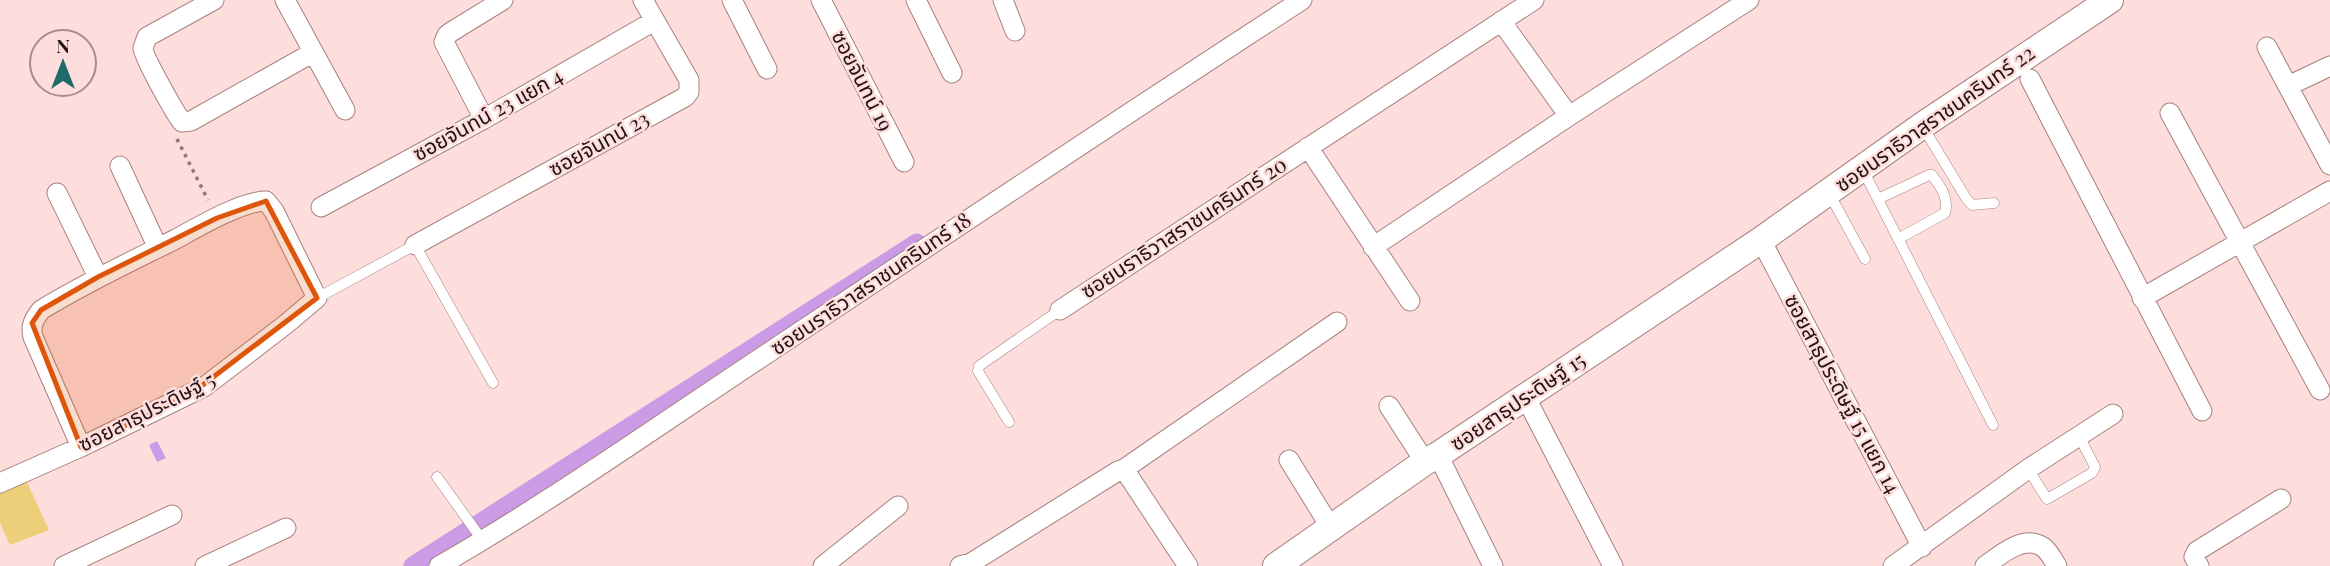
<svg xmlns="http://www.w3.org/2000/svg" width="2330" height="566" viewBox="0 0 2330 566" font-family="'Playfair Display','Noto Sans Thai',serif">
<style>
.green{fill:#eccf78}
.water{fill:#cb9be5}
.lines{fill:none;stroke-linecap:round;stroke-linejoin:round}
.canal{stroke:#cb9be5;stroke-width:19}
.lane-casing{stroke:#a6817f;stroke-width:11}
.street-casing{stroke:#a6817f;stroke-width:21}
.secondary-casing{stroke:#a6817f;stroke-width:28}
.path{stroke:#907978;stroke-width:3.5;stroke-dasharray:3.5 5;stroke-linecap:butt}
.lane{stroke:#fff;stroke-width:10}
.street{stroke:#fff;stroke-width:19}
.secondary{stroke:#fff;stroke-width:26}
.marked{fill:#de560c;fill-opacity:0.2;stroke:#de560c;stroke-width:5;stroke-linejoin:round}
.labels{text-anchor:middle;stroke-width:5;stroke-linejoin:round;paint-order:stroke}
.street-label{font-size:21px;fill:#221414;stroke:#fededc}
</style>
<rect width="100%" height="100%" fill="#fededc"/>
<path class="green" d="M26,480L49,530L10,545L0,523V493Z"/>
<path class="water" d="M157,441L166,458L157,462L149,445Z"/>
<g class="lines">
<path class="canal" d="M413,566L917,243"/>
<g class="lane-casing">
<path id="lane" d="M1923,127L1966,198L1972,205L1994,203
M1863,170L1993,425
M1830,195L1865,259
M1878,199L1929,175H1932C1941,187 1949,198 1945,213L1898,239
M317,298L415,245L493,383
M1009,422L978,371L979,366L1060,310
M2028,469L2047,499L2092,473L2095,467L2079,436
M437,477L483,541"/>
</g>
<g class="street-casing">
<path id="street" d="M214,0L147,37C146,39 144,46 143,48C143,56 175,113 182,122L191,121L312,53
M285,0L345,110
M732,0L767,69
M821,0L904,162
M916,0L952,73
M1003,0L1015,31
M2267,47L2330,165
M2030,79L2202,411
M2288,86L2330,66
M2170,113L2320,390
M1569,116L1749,0
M484,119L444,42L447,35L451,32L503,0
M1308,147L1410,301
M120,166L158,248
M57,193L98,277
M321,207L484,119L654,21
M1761,240L1922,547
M415,245L685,97L689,92V80L643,0
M1373,247L1569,116L1501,21
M2142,298L2330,191
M1060,310L1534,0
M1525,396L1613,566
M1389,406L1425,462
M1438,455L1493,566
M1289,460L1331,528
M1124,469L1188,566
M0,483L81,447L204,387L285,325L317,298L274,211L266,201C242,201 198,227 176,239C130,262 85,283 41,310C34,319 30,326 33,337L81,447
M64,566L172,515
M205,566L286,528
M439,566C552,501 659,425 768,353C945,235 1123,116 1302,0
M823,566L898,506
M960,566L971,563L1118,471L1124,469L1337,322
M1893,566L2028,469L2113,414
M1985,566C2000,555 2024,534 2043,547C2049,551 2053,560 2057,566
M2199,566L2194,557L2197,551L2281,499"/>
</g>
<g class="secondary-casing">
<path id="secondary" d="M1276,566L1425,462L1438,455L1761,240L1923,125L2110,0"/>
</g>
<path class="path" d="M177,139L208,200"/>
<use href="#lane" class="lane"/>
<use href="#street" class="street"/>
<use href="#secondary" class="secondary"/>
</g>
<path class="marked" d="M266,201L317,298L191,394L81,447L32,323L41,310L98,277L217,218Z"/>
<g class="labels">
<g class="street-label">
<text transform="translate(862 81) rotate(63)" y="7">ซอยจันทน์ 19</text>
<text transform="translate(488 115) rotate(-29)" y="7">ซอยจันทน์ 23 แยก 4</text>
<text transform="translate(1935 119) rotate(-35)" y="7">ซอยนราธิวาสราชนครินทร์ 22</text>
<text transform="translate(599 144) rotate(-29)" y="7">ซอยจันทน์ 23</text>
<text transform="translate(1184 228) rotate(-33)" y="7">ซอยนราธิวาสราชนครินทร์ 20</text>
<text transform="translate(871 284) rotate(-34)" y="7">ซอยนราธิวาสราชนครินทร์ 18</text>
<text transform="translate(1842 394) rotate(62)" y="7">ซอยสาธุประดิษฐ์ 15 แยก 14</text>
<text transform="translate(1518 402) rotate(-34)" y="7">ซอยสาธุประดิษฐ์ 15</text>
<text transform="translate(147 412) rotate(-27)" y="7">ซอยสาธุประดิษฐ์ 5</text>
</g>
</g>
<g transform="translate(63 63)"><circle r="33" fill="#fededc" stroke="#a68d8c" stroke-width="2"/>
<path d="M0-5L12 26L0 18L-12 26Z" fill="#1f6b6c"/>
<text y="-10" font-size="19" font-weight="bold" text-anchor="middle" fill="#221414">N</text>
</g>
</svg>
